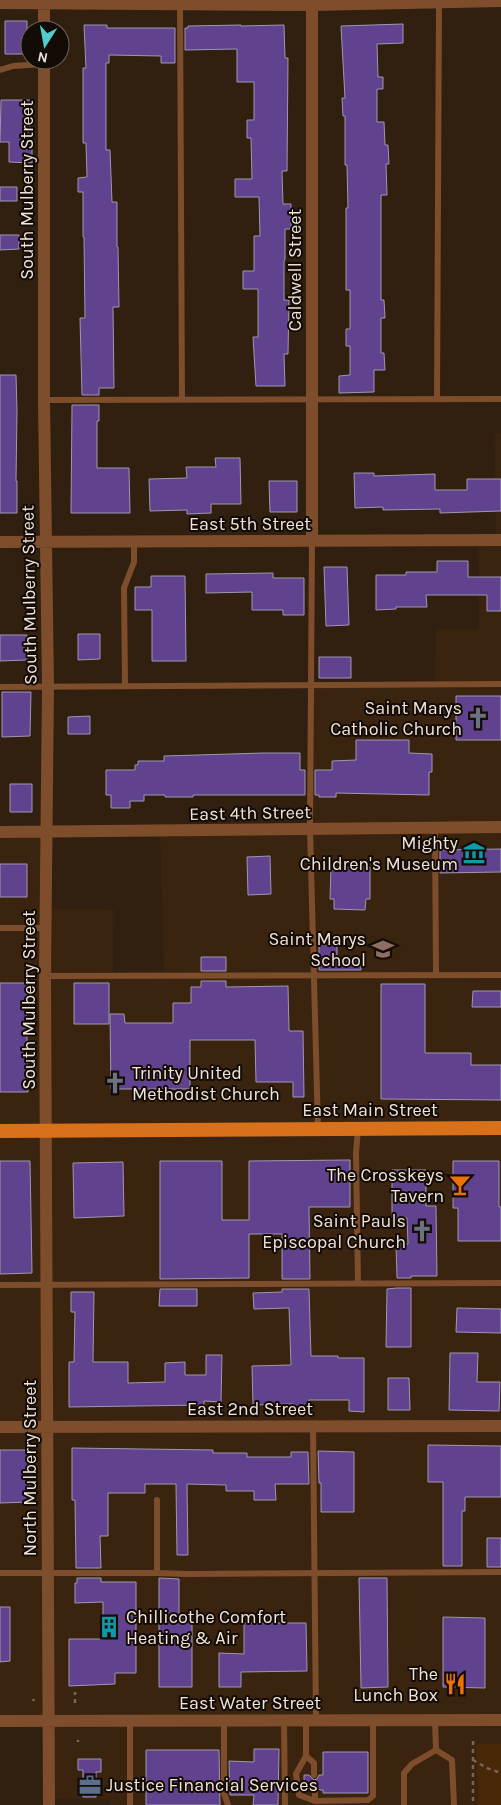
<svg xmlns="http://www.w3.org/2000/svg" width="501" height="1805" viewBox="0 0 501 1805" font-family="Karla,sans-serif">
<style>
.built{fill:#3a240f}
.green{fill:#482806}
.building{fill:#61428f;stroke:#9f97b0}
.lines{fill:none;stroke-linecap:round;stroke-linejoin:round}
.path{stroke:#766759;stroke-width:2.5;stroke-dasharray:4 4;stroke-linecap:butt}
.service{stroke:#7e4d2b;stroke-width:6}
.minor{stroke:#7e4d2b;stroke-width:12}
.primary{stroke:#d87119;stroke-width:14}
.labels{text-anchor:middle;stroke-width:4;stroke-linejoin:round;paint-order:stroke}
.street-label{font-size:18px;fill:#f1e5db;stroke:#130b05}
.poi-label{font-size:18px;fill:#f1e5db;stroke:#130b05;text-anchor:end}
</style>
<rect width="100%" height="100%" fill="#312010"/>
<path class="built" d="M494,433H501V1744H476L478,1805H110V1800L44,1799V1725H0V832L47,831L46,909L114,910L113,972L164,971L160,831L310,829L311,685L435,684L436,629H479L478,540L496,539Z"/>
<path class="green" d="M476,1744H501V1805H478Z"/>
<path class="building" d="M5,21H27V54H5Z
M403,24V43L377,44L378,77H383V89H377V122H384L385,145H388L389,164H386L387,195H381V300H384L385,318H381V353H384L385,370H374V392L339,393V376L350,375V346H346V329H350V290H346V208H348L347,165H345V116H343L342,98H345L341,26Z
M84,25H107V28H175V63H161V56L109,55V63H106V150H110L112,202H117V247H118L119,307H113L114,388H99V395H82L80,318H85L84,237H83V192H78V178L87,177L86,143H83V68H86Z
M241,25V26L284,25L285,58H288L287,171H282L283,204H291V229H285V260L284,261V300H289L288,354H284L285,386H256L253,337H258V289H243V271H254V236H260L259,197H235V179H252L251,138H247V120H254V82H237V49L185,50V28H188V26Z
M1,100H30V147H32V163L9,162V142H0Z
M0,187H17V201H0Z
M0,235H19V249L0,250Z
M0,375H16L17,410L16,481H17V513H0Z
M72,405H99V421H97V468H129L130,513H71Z
M215,458H240L241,504H211V513L187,514V510L150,511L149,479L187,478L186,467H216Z
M354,473H374V476L435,474V490H467V479H501V511L440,513V509L383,510V507L355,508Z
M269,481H297V512H270Z
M437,561H468V577H501V611H487V595H426L427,607H396V609L376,610V575H406V572H437Z
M324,567H347L349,625L326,626Z
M273,573V578H304V615H283V610H252V592L206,593V574Z
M151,576H185L186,661H152V610H135V587H151Z
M78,634H100V659L78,660Z
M0,635H27V660L0,661Z
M319,657H351V678H319Z
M2,692H31L30,736L2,737Z
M456,696H501V740H456Z
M90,716V734H68V717Z
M356,740H409V753L432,754V772H429V795L336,793V797H319V795H315V770H332V761L356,760Z
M263,753H300V770H305V795H193V797H165V795H144V801H130V808H111V795H106V770H135V765H138V761H164V756Z
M10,784H32V812H10Z
M501,849V872L440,873V850Z
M270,856L271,894L248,895L247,857Z
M0,864H27V897H0Z
M331,867H370V899H366L365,910L334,909V899H330Z
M319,945H337V959H361V970H319Z
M201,957H226V971H201Z
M201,981H226V987L288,986L289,1031H303L304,1097H293V1082H256L255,1040H190V1089H111L110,1014H124L125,1023H173V1003H191V987H201Z
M0,983H26L28,1092H0Z
M74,983H109V1024H74Z
M381,984H425V1053H471V1065H501V1100L381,1099Z
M473,991H501V1007H472Z
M350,1160V1207H309L310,1279H282V1234H249V1278L160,1279V1161H222V1220H249V1161Z
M0,1161H30L32,1273L0,1274Z
M453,1161H499V1207H501V1241H458V1208H453Z
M123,1162L124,1216L74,1218L73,1163Z
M392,1170H426V1206H436L437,1276H411V1278H397L396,1244H408L407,1218H392Z
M397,1288H411V1347H386L387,1289Z
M160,1289H197V1306H159Z
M282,1289H309L311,1356H338V1358H364V1412L349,1411V1400H309V1414H293V1404L253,1405L252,1366L291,1365L289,1308L254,1309L253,1293L282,1292Z
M71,1292H94L93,1362H128V1383L165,1382V1363L185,1362V1375H206V1355H222L221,1402L204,1401V1405L69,1407V1362H74L75,1312H71Z
M457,1308L501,1309V1333L456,1332Z
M450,1353H478L477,1382H500L499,1411L449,1410Z
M388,1378H409L410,1410H388Z
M428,1445L501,1446V1497H465V1511H462V1566H443V1482H428Z
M72,1448L213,1450V1453H247V1457H291V1452H308L309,1484H275L276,1500H254V1491H226V1485L187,1484L188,1555H177L176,1484H145V1493H108V1536H100L101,1568H76L75,1500H72Z
M0,1450H29L30,1502L0,1503Z
M318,1451L354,1452V1512H321V1483H319Z
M487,1538H501V1567H487Z
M77,1578H101V1582H136V1673H115V1684L69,1686V1639H103V1602L75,1603V1583H77Z
M159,1578L179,1579V1616H192V1687H159Z
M359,1578H387L388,1687L361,1688Z
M0,1607H10V1661L0,1662Z
M443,1617L485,1618V1688L443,1687Z
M244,1623H306L307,1671L241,1672V1687H219V1653L244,1654Z
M254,1749H279L278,1805H253L254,1795H230L229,1761L254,1762Z
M146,1750H219L220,1805H146Z
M323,1752H368V1793H323V1790H320L315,1786L310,1790H304V1775H309L314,1780L317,1779L319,1775H323Z
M78,1759H101V1772H96V1797H83V1770H78Z"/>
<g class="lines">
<path class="path" d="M33,1699L34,1701
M75,1703V1692
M78,1740V1742
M473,1741V1805
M473,1760L487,1768L501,1773"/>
<path class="service" d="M180,4L182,399
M0,70L13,66L44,64
M437,399L439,2
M44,400L501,399
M312,541L310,829L318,1129
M125,686L124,588L134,562V541
M0,687L501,684
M435,828L436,975
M0,928H46
M45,976L501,975
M358,1283L356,1153L358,1129
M0,1285L501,1283
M313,1426L316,1720
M0,1573H157L186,1574L501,1572
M157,1573V1500
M224,1720V1793L228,1805
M284,1720L285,1805
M306,1720V1756L296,1774L299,1795L315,1801L368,1800L373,1796V1720
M435,1720L436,1750
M436,1750L452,1760L454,1805
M306,1756L314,1763V1775
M315,1791V1801
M130,1805V1721
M404,1805V1773L412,1764L436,1750"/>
<path class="minor" d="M0,3L312,5L501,1
M44,30V0
M44,60V400L48,686L45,976L49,1805
M312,541V0
M0,542L501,540
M0,832L501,827
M0,1427L501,1426
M0,1721L501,1720"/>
<path class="primary" d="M0,1131L501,1128"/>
</g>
<defs>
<g id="church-bare" transform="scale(1.725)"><path d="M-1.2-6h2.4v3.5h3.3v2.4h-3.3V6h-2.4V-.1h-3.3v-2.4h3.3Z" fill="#6b7280" stroke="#130b05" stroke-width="2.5" paint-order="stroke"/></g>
<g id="museum-bare" transform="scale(1.725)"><path d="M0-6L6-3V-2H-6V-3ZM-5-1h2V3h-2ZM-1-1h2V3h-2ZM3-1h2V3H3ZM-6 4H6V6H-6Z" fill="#0f9aa8" stroke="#130b05" stroke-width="2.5" paint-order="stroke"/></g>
<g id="school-bare" transform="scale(1.725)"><path d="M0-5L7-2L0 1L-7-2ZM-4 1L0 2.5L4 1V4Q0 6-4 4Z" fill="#8d6e63" stroke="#130b05" stroke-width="2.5" paint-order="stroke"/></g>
<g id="bar-bare" transform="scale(1.725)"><path d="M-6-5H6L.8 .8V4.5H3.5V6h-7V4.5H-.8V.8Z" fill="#e8710a" stroke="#130b05" stroke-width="2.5" paint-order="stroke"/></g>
<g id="building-bare" transform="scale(1.725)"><path d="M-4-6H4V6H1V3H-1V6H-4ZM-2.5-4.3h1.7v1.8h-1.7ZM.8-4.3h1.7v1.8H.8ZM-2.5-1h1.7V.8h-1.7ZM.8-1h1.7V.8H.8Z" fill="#0f9aa8" stroke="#130b05" stroke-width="2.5" paint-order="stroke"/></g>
<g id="restaurant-bare" transform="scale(1.725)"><path d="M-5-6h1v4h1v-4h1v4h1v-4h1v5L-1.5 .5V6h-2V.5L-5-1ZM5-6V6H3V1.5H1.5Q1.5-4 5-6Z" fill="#e8710a" stroke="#130b05" stroke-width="2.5" paint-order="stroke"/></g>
<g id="office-bare" transform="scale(1.725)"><path d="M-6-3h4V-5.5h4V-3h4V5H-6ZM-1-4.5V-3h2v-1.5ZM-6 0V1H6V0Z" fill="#5c6f8a" stroke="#130b05" stroke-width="2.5" paint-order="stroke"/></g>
</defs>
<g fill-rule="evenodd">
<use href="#church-bare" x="478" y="718"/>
<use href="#museum-bare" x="474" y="853"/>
<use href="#school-bare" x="383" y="949"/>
<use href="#church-bare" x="115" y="1083"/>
<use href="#bar-bare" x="460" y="1185"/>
<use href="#church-bare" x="422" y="1231"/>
<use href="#building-bare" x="109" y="1627"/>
<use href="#restaurant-bare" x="455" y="1684"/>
<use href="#office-bare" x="90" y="1785"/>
</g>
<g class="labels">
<g class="street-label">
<text transform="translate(27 190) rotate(-90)" y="6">South Mulberry Street</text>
<text transform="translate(295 270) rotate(-90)" y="6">Caldwell Street</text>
<text x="250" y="530">East 5th Street</text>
<text transform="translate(29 595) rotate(-91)" y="6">South Mulberry Street</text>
<text transform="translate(250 813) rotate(-1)" y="6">East 4th Street</text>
<text transform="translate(29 1000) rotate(-90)" y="6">South Mulberry Street</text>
<text x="370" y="1116">East Main Street</text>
<text x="250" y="1415">East 2nd Street</text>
<text transform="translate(30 1468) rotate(-90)" y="6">North Mulberry Street</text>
<text x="250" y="1709">East Water Street</text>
</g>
<g class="poi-label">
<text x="462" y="714">Saint Marys<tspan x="462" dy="21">Catholic Church</tspan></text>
<text x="458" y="849">Mighty<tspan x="458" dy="21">Children's Museum</tspan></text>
<text x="366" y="945">Saint Marys<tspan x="366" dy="21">School</tspan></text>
<text x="132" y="1079" text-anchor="start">Trinity United<tspan x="132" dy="21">Methodist Church</tspan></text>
<text x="444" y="1181">The Crosskeys<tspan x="444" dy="21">Tavern</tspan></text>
<text x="406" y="1227">Saint Pauls<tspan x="406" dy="21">Episcopal Church</tspan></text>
<text x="126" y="1623" text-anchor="start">Chillicothe Comfort<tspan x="126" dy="21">Heating &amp; Air</tspan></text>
<text x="438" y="1680">The<tspan x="438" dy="21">Lunch Box</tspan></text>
<text x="106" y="1791" text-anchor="start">Justice Financial Services</text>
</g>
</g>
<g transform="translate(45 45) rotate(191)"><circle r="24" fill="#130b05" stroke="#6c625b"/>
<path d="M0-4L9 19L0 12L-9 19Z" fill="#52cdce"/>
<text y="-8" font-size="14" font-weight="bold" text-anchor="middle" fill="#f1e5db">N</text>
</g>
</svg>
